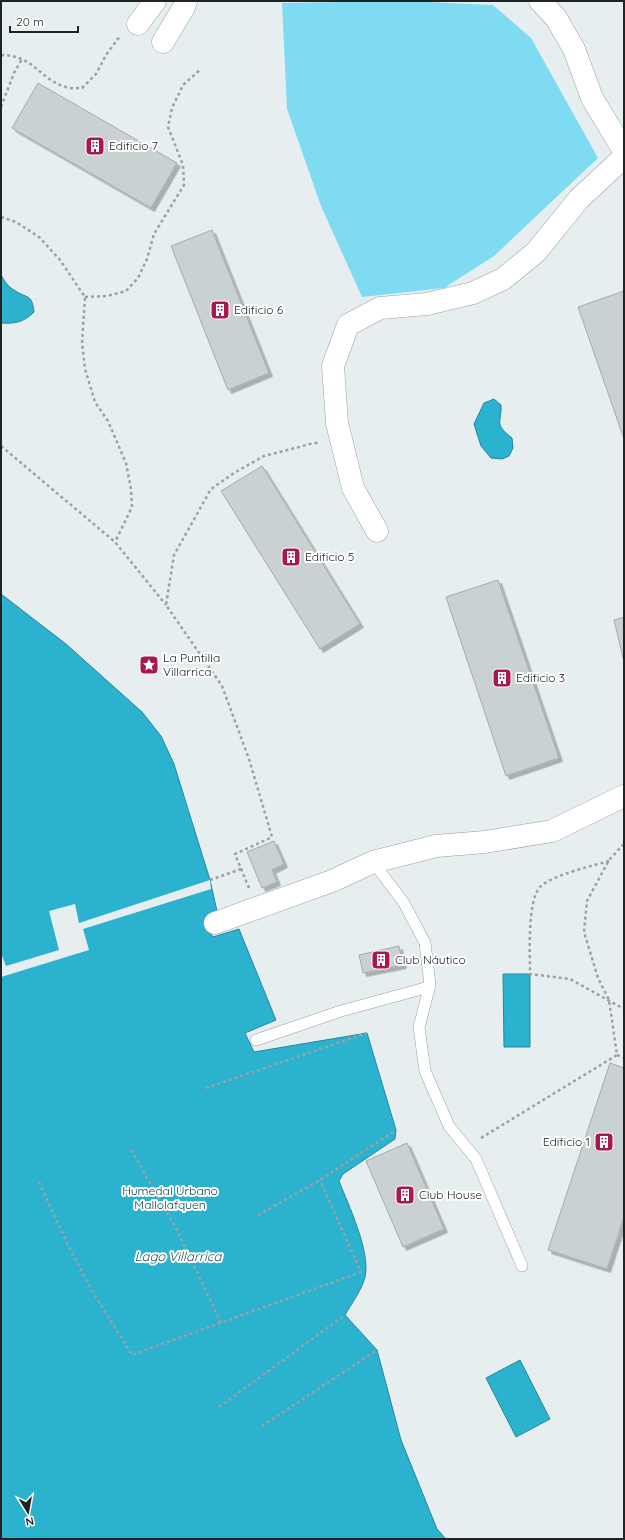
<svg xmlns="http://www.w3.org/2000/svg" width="625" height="1540" viewBox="0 0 625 1540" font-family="Quicksand,sans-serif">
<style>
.green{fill:#7fdbf2}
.water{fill:#2ab2ce;stroke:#27879b}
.pier{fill:#e7eef0}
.building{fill:#c9d1d3;stroke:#a5acae;filter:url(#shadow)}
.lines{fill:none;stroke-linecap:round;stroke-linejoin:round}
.lane-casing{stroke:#99a0a2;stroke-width:12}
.street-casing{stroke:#99a0a2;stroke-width:23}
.path{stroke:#9ca2a4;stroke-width:2.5;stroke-dasharray:3 3;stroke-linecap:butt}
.lane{stroke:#fff;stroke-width:11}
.street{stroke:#fff;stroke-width:22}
.labels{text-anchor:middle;stroke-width:4;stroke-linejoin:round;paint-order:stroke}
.poi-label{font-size:12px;fill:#202324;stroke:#fff;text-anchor:start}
.park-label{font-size:12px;fill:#023e4a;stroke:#fff}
.water-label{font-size:13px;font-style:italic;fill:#1b515d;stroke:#fff}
</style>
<defs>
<filter id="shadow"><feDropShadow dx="3.5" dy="3.5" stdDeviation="0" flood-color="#0004"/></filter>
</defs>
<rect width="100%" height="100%" fill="#e7eef0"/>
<path class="green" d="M406,1L493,5L531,38L598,158L494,256L444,288L362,297L321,206L287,109L282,3Z"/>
<path class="water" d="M1,275C4,280 8,287 14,290C27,299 32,293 34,312C24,322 15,324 1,323Z
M494,399L501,405C502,423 493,423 512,438L513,448L509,456L502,459L491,458L481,446L474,424L484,403Z
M1,594L66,644L142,712L161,736L174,764L210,880L217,911L205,916L206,926L213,937L239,929L276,1020L245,1033L254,1052L367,1033L396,1130L395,1139L343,1174L339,1181C348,1204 371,1252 365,1277C362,1290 351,1304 345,1315L377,1350L401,1440L437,1529L446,1539H1Z
M503,974H530V1047H504Z
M520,1360L550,1419L516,1437L486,1378Z"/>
<path class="pier" d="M210,880L211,889L83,929L89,950L1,977V953L6,966L59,950L49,911L75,904L79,923Z"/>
<path class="building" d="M38,83L177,163L151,208L12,128Z
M212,230L269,373L228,390L171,246Z
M624,291V439L578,307Z
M262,466L360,624L320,649L221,491Z
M498,580L559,758L506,776L446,597Z
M624,617V662L614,620Z
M274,841L284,864L272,870L277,882L262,888L247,852Z
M399,946L403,965L363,973L359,955Z
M610,1063L624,1068V1217L607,1269L548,1250Z
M407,1143L444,1229L403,1247L366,1161Z"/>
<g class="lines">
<g class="lane-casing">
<path id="lane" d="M373,862L404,903L425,943L430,985L419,1027L425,1071L449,1126L476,1159L522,1266
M256,1040L341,1011L429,987"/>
</g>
<g class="street-casing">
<path id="street" d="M540,1L556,18L574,49L592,98L624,151
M138,24L155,1
M163,42L184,7L186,1
M377,531L353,488L337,423L333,366L348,325L380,308L427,304L473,293L503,279L536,252L579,199L624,157
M215,923L332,881L373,862L436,846L485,842L552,831L624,796"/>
</g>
<path class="path" d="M1,55C34,55 40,80 66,87C71,89 77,88 82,88L96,74L106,55L120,36
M1,107L14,73L22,59
M1,217L16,222L39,237L60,260L85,297L82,343L85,369L95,402L108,421L126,463L131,489L132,507L115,542
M85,297L107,296L126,291L138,278L147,259L154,234L184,185L183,165L168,127L172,108L183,85L201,69
M1,446L115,542L166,605
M609,861C592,866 552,875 540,887C527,901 530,955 530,974L570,979L624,1009
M210,880L241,869
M249,888L235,854L272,837L249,759L222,686L166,605L174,555L211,489L234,473L264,456L314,443H320
M617,1055L624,1058
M206,1088L367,1033
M481,1138L617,1055L609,1000L598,978L584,932L587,901L609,860L624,844
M131,1150L176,1228L221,1323
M39,1182L67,1243L91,1289L132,1355L361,1272L320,1180
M258,1215L320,1180L396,1130
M219,1407L345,1315
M262,1426L377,1350"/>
<use href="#lane" class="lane"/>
<use href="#street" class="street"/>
</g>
<defs>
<g id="building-square" transform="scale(1)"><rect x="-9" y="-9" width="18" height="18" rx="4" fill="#a9174f" stroke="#fff"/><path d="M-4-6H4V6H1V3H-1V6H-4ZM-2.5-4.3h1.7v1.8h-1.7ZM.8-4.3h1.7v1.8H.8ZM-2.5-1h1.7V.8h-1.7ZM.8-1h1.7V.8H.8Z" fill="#fff"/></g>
<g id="sight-square" transform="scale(1)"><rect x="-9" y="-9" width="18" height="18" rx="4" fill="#a9174f" stroke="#fff"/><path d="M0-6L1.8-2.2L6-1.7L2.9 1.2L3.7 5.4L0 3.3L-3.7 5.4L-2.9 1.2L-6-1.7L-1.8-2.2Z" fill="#fff"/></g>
</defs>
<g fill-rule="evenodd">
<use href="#building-square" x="95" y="146"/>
<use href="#building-square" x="220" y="310"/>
<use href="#building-square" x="291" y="557"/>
<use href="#sight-square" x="149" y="665"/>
<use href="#building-square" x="502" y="678"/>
<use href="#building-square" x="381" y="960"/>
<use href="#building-square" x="604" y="1142"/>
<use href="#building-square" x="405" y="1195"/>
</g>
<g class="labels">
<g class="poi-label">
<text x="109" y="150">Edificio 7</text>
<text x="234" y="314">Edificio 6</text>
<text x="305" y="561">Edificio 5</text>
<text x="163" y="662">La Puntilla<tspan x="163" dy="14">Villarrica</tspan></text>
<text x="516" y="682">Edificio 3</text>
<text x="395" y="964">Club Náutico</text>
<text x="590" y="1146" text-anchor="end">Edificio 1</text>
<text x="419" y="1199">Club House</text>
</g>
<g class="park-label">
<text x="170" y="1195">Humedal Urbano<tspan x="170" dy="14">Mallolafquen</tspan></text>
</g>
<g class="water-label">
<text x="178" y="1261">Lago Villarrica</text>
</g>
</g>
<rect width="625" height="1540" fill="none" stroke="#202324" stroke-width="4"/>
<g transform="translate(28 1512) rotate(169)" stroke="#ffffff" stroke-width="3" paint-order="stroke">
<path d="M0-3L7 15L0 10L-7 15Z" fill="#202324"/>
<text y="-6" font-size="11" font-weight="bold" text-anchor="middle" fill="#202324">N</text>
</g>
<path d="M10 26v6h68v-6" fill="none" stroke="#202324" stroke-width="2"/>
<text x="16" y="26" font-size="12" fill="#202324" stroke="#ffffff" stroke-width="3" paint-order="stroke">20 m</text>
</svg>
